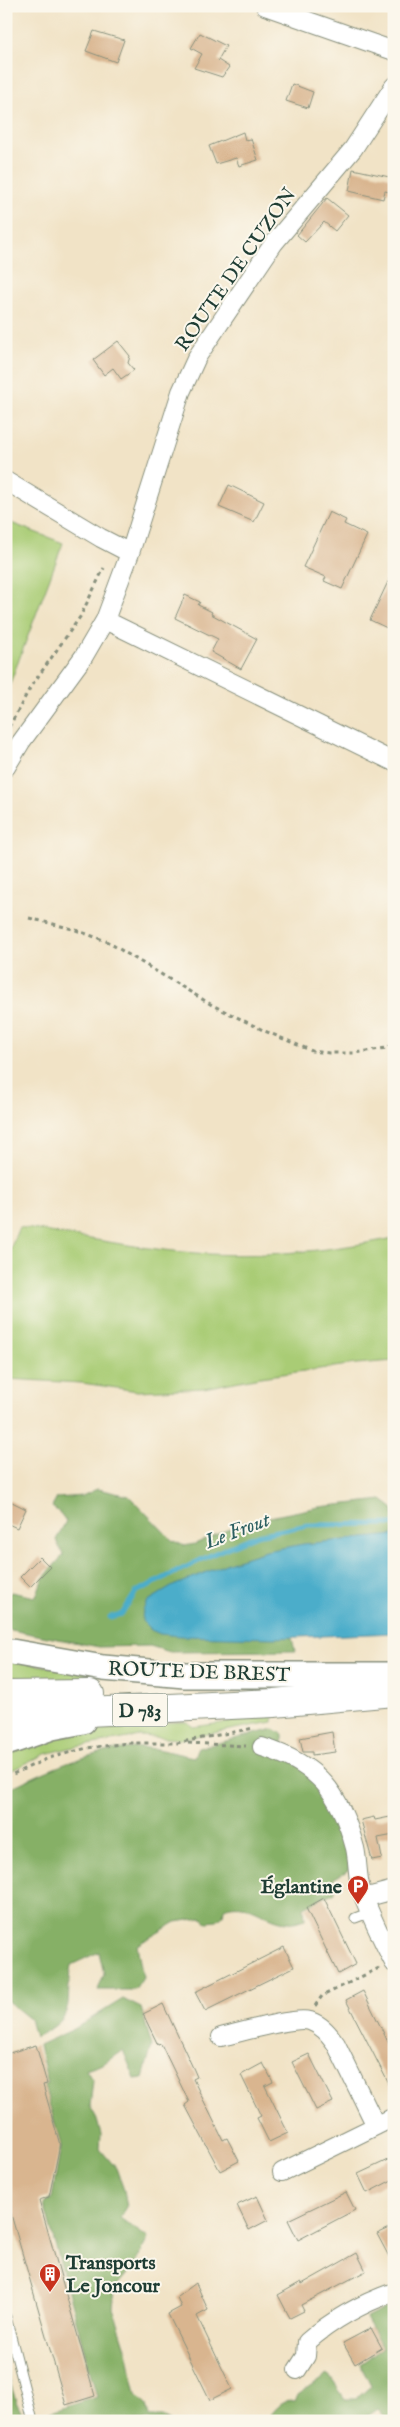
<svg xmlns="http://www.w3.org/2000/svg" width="400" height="2427" viewBox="0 0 400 2427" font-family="'IM FELL English',serif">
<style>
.green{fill:#a9cc75;stroke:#648454}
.forest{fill:#86b066;stroke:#52764d}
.water{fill:#4badca;stroke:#35757f}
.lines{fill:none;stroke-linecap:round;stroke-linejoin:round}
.stream{stroke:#4badca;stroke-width:5}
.building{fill:#d9b58f}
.service-casing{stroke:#88907d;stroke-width:11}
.minor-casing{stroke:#88907d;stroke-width:20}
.secondary-casing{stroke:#88907d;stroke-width:28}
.primary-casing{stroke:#88907d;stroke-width:30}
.path{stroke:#88907d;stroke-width:3;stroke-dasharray:4 4;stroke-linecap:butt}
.service{stroke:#fff;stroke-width:9}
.minor{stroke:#fff;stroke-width:18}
.secondary{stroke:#fff;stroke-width:25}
.primary{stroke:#fff;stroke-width:28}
.labels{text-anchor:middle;stroke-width:4;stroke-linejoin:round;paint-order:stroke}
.shield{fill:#fbf7ec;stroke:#61756b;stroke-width:1}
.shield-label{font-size:19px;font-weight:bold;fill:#1f3d34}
.street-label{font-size:20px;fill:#1f3d34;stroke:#fbf7ec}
.poi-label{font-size:20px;font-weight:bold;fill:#1f3d34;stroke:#fbf7ec;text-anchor:end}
.water-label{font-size:21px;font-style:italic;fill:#2c5f61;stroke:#fbf7ec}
</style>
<rect width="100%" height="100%" fill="#fbf7ec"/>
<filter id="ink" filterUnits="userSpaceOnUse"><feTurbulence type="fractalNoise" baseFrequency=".02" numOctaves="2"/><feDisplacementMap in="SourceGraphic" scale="10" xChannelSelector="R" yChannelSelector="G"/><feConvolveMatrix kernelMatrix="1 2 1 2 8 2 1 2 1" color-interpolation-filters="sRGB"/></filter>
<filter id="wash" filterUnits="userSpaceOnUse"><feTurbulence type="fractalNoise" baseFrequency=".0096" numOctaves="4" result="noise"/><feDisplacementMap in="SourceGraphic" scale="20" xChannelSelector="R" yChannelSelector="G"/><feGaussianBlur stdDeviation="1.12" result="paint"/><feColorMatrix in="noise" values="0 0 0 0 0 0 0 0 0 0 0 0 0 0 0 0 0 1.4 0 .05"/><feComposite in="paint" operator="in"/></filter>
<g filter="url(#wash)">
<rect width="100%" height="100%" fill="#f1e3c6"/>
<path class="green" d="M6,521L63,543L6,694Z
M19,1227C82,1237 144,1250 208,1254C269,1257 334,1250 394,1238V1361L356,1364L260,1377L204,1388L138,1391L82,1383L6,1379V1260Z
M6,1660L95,1674V1688L6,1684Z
M273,1716V1722L180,1739L140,1736L70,1748L45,1754L6,1773V1749L72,1731L177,1722H187L193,1727Z"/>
<path class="forest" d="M97,1489L129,1496L172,1540L184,1546L195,1544L245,1522L319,1507L382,1500L394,1509V1535L291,1634L295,1651L170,1652L150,1646L99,1647L6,1629V1596L11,1592L36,1597L42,1580L63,1555L56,1540L66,1521L60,1513L52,1507L57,1498L82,1496Z
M274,1729L283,1734V1747L328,1791L353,1862L347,1871L333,1879L335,1892L304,1907L305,1919C300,1920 294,1923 289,1922C266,1922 248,1898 224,1908L223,1916L217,1921L207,1922L202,1918L176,1922L137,1945L143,1978L135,1990H98L104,1974L99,1952L71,1965C64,2003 80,2017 35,2037L30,2019L6,2000V1790C49,1769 108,1742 157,1749C169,1751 181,1755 194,1757L198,1748Z
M123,1999L141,2008L152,2046L143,2078L135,2079L123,2050L103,2064L86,2070L93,2081L90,2106L96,2117L101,2134L100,2149L116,2168L124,2190L127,2207L120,2218L148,2238L136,2263L115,2288L113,2308L127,2351L136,2395L146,2405L149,2417H162L170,2421H42L50,2412L97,2397L44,2204L52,2198L61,2145L44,2085L48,2084L39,2045L74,2029Z
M394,2304V2421H389L378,2409L360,2421H271L270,2416C276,2408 284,2399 295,2401L298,2395L328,2374L345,2399H356L371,2386L360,2364L383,2348L366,2318Z
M6,2370L17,2404L26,2421H6Z"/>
<path class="water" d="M394,1535V1633L274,1638L180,1636L160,1634L151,1630L142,1621L143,1610L148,1601L173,1586L228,1563L266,1551L303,1544Z"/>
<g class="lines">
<path class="stream" d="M110,1617L122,1614L136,1592L215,1553L257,1535L308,1525L394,1524"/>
</g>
<g id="blocks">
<path class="building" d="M94,31L124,40L116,62L86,51Z
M200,33L226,46L218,60L229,67L222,77L194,68L202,54L191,48Z
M292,84L313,92L308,108L286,101Z
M243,132L245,140L251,139L258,160L239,166L236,158L216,164L209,146Z
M353,169L394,178V193L385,191L383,199L349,191Z
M327,198L348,215L335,231L324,222L305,242L297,235Z
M118,341L130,356L128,363L134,370L121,379L113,368L104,375L93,360Z
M229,485L264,502L254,522L219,507Z
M329,512L346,520L344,524L367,535L342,589L324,581L326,577L303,567Z
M394,569V614L387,628L370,620Z
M185,595L200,602L198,605L212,612L211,614L257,639L241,669L211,652L218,639L175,618Z
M6,1499L26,1509L17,1528L6,1523Z
M40,1557L50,1567L30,1587L20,1577Z
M332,1732L335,1752L312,1755V1752H303L300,1738Z
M374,1817L375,1820L390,1817L394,1835L378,1838L382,1858L372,1860L361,1820Z
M324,1898L356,1964L338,1974L306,1908Z
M284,1947L294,1967L205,2011L195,1992Z
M363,1991L394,2054V2094L346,2000Z
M163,2004L194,2070L197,2077L193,2079L223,2140L227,2138L239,2161L220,2171L185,2105L189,2102L161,2044L158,2045L143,2014Z
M36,2045L47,2084L43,2085L60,2145L49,2197L39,2200L95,2396L66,2405L6,2197V2054Z
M309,2054L333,2102L316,2110L292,2062Z
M263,2063L273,2082L265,2086L288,2133L269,2142L257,2118L261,2116L241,2075Z
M394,2157V2179L367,2193L358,2174Z
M346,2192L355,2210L298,2240L288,2220Z
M257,2196L268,2220L249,2230L237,2205Z
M394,2226V2266L377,2234Z
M357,2253L366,2271L301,2305L304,2311L290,2318L278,2295L301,2282L302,2284Z
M196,2283L208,2310L197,2316L232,2389L210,2400L168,2314L181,2307L177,2297Z
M371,2328L382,2348L355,2364L343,2343Z"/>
</g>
</g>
<g filter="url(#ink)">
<use href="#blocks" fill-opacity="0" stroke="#88907d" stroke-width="1"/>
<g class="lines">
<g class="service-casing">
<path id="service" d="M355,1918L371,1912
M6,2317L33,2421"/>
</g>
<g class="minor-casing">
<path id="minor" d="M265,6L394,51
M6,481L101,538L130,553
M105,620L394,762
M6,767L21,742L84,656L105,620L130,553L181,392L197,357L274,243L353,149L394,86
M262,1747C318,1764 340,1792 355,1848C358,1861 357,1876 361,1889C369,1914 382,1939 394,1963
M364,1898L394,1890
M221,2037C238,2033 296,2016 310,2021C322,2025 329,2034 336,2044L376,2126
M282,2172L394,2117
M297,2370L306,2356L307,2342C332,2320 363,2303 394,2292"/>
</g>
<g class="secondary-casing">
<path id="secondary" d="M6,1651L103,1668L185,1675H394
M6,1743L52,1727L83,1721"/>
</g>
<g class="primary-casing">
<path id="primary" d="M6,1695L90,1694
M6,1716L274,1703L394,1692"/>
</g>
<path class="path" d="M9,727L30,688L80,617L104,568
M29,918L73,929L106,941L212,1005L265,1031L312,1051L329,1053H355L386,1048L394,1044
M188,1743L246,1746
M6,1777L49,1758L87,1748L129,1743H177L254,1728
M315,2006L322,1996L379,1968"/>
<use href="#service" class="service"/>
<use href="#minor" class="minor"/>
<use href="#secondary" class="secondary"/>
<use href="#primary" class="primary"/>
</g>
</g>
<defs>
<g id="parking-pin" transform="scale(1.125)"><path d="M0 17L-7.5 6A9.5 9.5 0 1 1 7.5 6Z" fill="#c8321e" stroke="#fbf7ec"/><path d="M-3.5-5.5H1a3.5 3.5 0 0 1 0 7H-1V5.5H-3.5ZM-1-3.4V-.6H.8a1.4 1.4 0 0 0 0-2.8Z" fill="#fff"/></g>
<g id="building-pin" transform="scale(1.125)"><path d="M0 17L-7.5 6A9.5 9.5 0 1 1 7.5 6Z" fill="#c8321e" stroke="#fbf7ec"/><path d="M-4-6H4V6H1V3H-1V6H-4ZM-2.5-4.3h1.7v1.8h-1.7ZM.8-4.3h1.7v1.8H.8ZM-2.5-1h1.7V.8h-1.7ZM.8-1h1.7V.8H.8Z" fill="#fff"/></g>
</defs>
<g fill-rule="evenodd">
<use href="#parking-pin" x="358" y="1886"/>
<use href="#building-pin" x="50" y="2274"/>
</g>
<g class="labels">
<rect class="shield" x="112.5" y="1693.5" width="55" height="33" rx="4"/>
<g class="shield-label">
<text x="140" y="1717">D 783</text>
</g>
<g class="street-label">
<text transform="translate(235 269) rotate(-55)" y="7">ROUTE DE CUZON</text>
<text transform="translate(199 1671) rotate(2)" y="7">ROUTE DE BREST</text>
</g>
<g class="poi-label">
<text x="342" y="1893">Églantine</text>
<text x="66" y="2269" text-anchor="start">Transports<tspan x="66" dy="23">Le Joncour</tspan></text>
</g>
<g class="water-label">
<text transform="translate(237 1530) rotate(-21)" y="7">Le Frout</text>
</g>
</g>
<rect width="400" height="2427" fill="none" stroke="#fbf7ec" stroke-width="25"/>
</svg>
